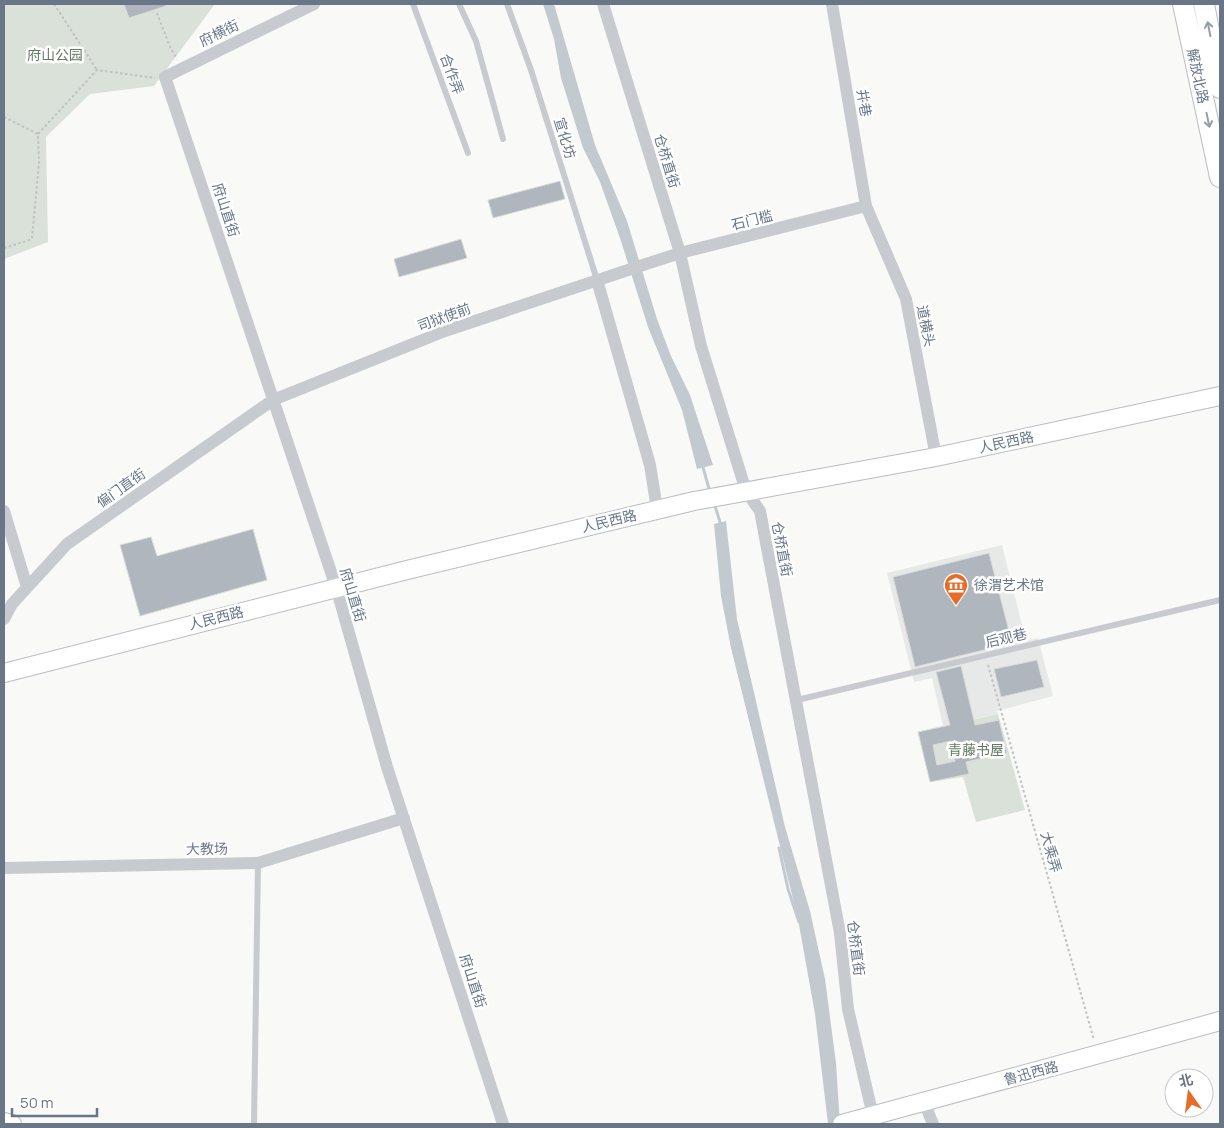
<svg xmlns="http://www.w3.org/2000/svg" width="1224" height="1128" viewBox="0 0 1224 1128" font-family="Manrope,'Noto Sans SC',sans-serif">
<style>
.built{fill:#e7e8e8}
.green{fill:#dae1d8}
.water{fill:#c2cad0}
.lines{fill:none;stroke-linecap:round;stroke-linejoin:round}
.stream{stroke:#c2cad0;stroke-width:3}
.building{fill:#b0b6bd;stroke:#dbdbd9;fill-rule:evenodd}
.secondary-casing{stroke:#b9bdc3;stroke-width:20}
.primary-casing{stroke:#babdc2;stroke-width:22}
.path{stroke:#bfc1c4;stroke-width:2;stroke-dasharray:2.5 2.5;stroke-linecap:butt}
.lane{stroke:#c7cace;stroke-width:6}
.street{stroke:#c7cace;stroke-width:12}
.secondary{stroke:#fff;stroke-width:18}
.primary{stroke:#fff;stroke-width:20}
.oneway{stroke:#959fac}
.labels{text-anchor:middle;stroke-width:5;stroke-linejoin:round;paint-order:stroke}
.street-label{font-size:14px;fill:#687688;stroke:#fff}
.park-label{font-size:14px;fill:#657a63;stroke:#fff}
.poi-label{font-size:14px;fill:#687688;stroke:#fff;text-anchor:start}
</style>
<rect width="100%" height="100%" fill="#f9f9f7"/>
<path class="built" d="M1002,545L1026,641L1038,638L1053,696L997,711L998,714L943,726L932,678L914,682L887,573Z"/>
<path class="green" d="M4,4H215L154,86L90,94L46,137L48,242L4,259Z
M998,714L1025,810L976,822L963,777L930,782L918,732Z"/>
<path class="water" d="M543,4H554L595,145L627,221L657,319L671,356L690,395L713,465L697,469L682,410L648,327L620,238L600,182L583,148L561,78L554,39Z
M726,521L737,619L785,827L810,911L825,979L836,1063L840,1124H828L815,1014L798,919L731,648L721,596L714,524Z"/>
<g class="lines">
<path class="stream" d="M702,464L710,492
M714,503L721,525
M779,848L788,889L799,922"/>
</g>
<path class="building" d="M124,4H165L166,6L129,18Z
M560,181L565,199L493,218L488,200Z
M461,239L467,258L399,277L394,259Z
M253,529L267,580L140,616L120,545L151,537L157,556Z
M989,553L1012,643L915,667L893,577Z
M1037,660L1044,687L1001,697L994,669Z
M961,666L975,725L999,720L1007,753L966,762L969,774L930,782L918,732L950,725L936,672ZM951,741L955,761L937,765L933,745Z"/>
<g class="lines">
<g class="secondary-casing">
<path id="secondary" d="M4,673L407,570L694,501L936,457L1220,396
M4,1122L12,1124
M842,1124L1220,1021"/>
</g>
<g class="primary-casing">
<path id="primary" d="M1183,4L1220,177
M1204,4L1220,88"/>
</g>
<path class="path" d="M54,4L97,70
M157,13L170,47L177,59
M4,117L38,134
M4,248L32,239L39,162L38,134L97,70L155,78
M988,665L1094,1040"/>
<path class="lane" d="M413,4L468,153
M459,4L476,41L503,139
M507,4L531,70L597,280
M797,700L1220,600
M254,1124L258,863"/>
<path class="street" d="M314,4L165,77L336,587L387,767L503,1124
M603,4L680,253L701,346L746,491L760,511L840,933L848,1009L873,1116
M832,4L866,206L906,299L936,457
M597,280L650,465L657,509
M4,511L27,587
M4,619L12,604L67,544L273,400L445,331L646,264L680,253L866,206
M4,868L258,863L404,818
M924,1102L933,1124"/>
<use href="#secondary" class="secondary"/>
<use href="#primary" class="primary"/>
</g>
<defs><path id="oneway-shaft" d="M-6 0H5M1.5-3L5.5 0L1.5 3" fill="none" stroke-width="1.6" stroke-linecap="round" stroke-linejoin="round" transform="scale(1.25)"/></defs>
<g class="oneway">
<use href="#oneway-shaft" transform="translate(1209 29) rotate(-101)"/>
<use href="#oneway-shaft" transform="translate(1208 120) rotate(78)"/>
</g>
<defs>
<g id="museum-pin" transform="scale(1.25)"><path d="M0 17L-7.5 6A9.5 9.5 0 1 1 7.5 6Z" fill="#e76c29" stroke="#fff"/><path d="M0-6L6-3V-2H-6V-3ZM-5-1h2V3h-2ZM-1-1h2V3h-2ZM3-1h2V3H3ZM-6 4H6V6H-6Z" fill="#fff"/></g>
</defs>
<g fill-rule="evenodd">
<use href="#museum-pin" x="956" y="585"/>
</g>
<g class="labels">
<g class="street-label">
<text transform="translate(219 33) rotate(-26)" y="5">府横街</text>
<text transform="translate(452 74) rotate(70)" y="5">合作弄</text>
<text transform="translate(1198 76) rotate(78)" y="5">解放北路</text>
<text transform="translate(864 103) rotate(80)" y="5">井巷</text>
<text transform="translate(565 138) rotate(73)" y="5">宣化坊</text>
<text transform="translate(667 161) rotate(73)" y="5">仓桥直街</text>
<text transform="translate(226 210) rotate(72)" y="5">府山直街</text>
<text transform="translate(752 220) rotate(-14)" y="5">石门槛</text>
<text transform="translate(444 317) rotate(-20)" y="5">司狱使前</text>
<text transform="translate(926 326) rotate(79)" y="5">道横头</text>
<text transform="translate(1006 442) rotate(-12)" y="5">人民西路</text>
<text transform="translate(121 488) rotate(-35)" y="5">偏门直街</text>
<text transform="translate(609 521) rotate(-13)" y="5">人民西路</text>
<text transform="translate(782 549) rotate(79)" y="5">仓桥直街</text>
<text transform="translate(353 595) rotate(73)" y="5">府山直街</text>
<text transform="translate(216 618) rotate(-14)" y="5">人民西路</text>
<text transform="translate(1006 638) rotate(-13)" y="5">后观巷</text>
<text transform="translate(207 849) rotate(-1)" y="5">大教场</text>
<text transform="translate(1051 852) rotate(74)" y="5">大乘弄</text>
<text transform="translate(856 948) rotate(83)" y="5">仓桥直街</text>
<text transform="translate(473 981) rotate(72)" y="5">府山直街</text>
<text transform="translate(1031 1073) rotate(-15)" y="5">鲁迅西路</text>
</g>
<g class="park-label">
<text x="55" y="60">府山公园</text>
<text x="976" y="755">青藤书屋</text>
</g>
<g class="poi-label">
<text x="974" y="590">徐渭艺术馆</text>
</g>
</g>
<rect width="1224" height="1128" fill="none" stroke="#687688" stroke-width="10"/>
<g transform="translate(1189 1093) rotate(346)"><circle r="24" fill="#ffffff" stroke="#c3c8cf"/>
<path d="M0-4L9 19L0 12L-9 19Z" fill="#e76c29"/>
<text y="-8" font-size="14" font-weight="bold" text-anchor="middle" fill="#687688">北</text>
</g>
<path d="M12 1108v8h85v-8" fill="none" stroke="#687688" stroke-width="2.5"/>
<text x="20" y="1108" font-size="15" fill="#687688" stroke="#ffffff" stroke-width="4" paint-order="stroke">50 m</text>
</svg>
